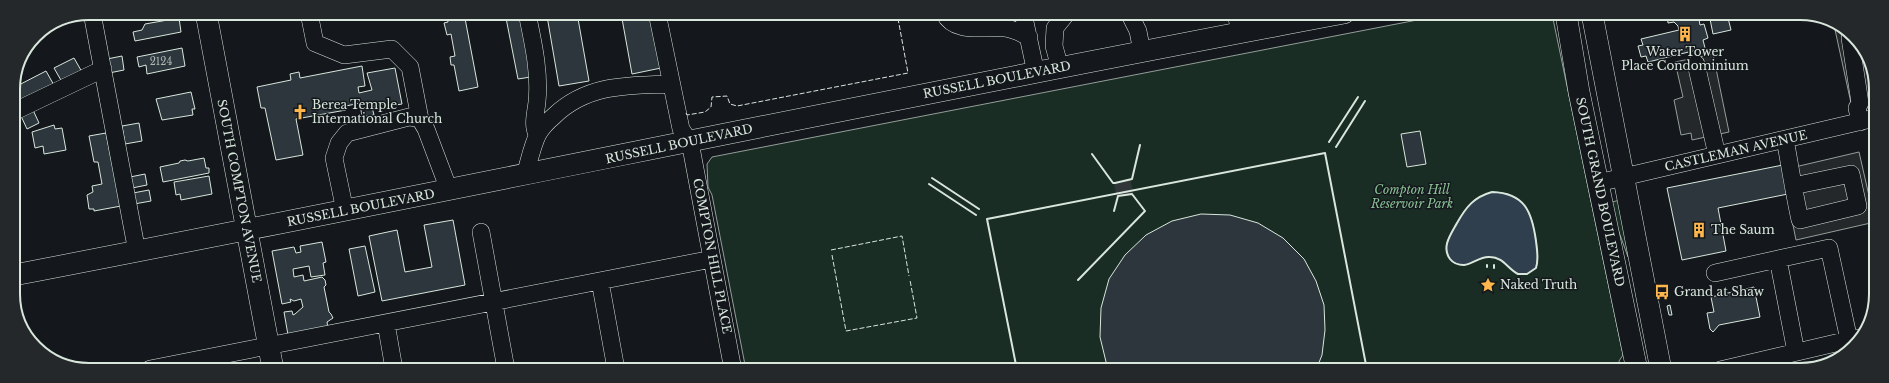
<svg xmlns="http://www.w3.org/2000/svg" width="1889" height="383" viewBox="0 0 1889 383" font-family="'Libre Baskerville',serif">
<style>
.green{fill:#1a2d24;stroke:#939e99}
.parking{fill:#24282b;stroke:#939e99}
.water{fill:#2f3f4d;stroke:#939e99}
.building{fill:#2c363c;stroke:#d8e6dc}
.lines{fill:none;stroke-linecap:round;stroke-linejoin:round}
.minor-tunnel{stroke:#313739;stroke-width:17;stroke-dasharray:17 8;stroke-linecap:butt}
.minor-casing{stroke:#d8e6dc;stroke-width:18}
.major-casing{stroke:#d8e6dc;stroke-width:22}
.minor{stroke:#14181c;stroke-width:17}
.major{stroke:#14181c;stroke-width:21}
.fence{stroke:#d8e6dc;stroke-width:1;stroke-dasharray:5 2;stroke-linecap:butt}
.wall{stroke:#d8e6dc;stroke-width:2}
.labels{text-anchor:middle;stroke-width:3;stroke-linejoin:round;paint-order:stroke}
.number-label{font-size:10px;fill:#adbab4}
.poi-label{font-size:12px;fill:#d8e6dc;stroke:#14181c;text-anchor:start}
.street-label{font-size:12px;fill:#d8e6dc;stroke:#14181c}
.park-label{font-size:12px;font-style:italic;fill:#8ac095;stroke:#14181c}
.rim{fill:none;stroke:#d8e6dc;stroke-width:2}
</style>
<rect width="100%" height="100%" fill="#14181c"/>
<path class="green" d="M1448,14H1552L1623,355L1619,361L1621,370H746L712,195L708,187L707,164L712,157Z
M1620,200L1631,256L1628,257L1615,221L1612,202Z"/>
<path class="parking" d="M1834,25L1854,35L1874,74L1875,98L1851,103Z
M1713,54L1729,132L1692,140L1691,133L1681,135L1674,100L1683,97L1675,62Z
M1859,152L1875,222L1796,240L1782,170Z"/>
<path class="water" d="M1492,192C1525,193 1532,212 1536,241C1537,250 1539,259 1536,268L1527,274H1518C1508,269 1503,257 1490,257C1480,256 1473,264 1464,265C1459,265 1453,263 1450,259C1441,247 1451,234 1457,223C1466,207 1474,197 1492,192Z"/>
<path class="building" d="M129,13H143L130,15Z
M447,13H464L478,87L459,91L454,65H451L450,57L455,56L451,34L447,35L444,23L448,22Z
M505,13H524L537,76L518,79Z
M561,13H577L589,81L559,86L547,16Z
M621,13H651L661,68L632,74Z
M1667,14H1698L1700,25L1704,24L1708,38L1703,40L1705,48L1648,62L1646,56L1641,57L1638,46L1643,45L1641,39L1679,30L1678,26L1674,22L1668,23Z
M1709,14H1727L1731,30L1713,34Z
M179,18L181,32L135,41L133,32L142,30L145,24Z
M182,48L185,66L147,74L146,65L139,67L137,57Z
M122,56L124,70L109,73L107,59Z
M74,58L82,72L62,82L54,68Z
M362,66L365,86L358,87L359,93L372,90L367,73L395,68L402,104L384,107L383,104L372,107L374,115L362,117L360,103L346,106V110L296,119L303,155L276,160L265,108H261L257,87L291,80L290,74L299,72L300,78Z
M46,71L55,87L13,106V88Z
M191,92L195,109H192L193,115L162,120L156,99Z
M33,110L39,123L27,129L21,116Z
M139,123L142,141L125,144L122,126Z
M54,125L55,129L62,128L66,150L44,154L43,146L35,148L32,132Z
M1420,131L1426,164L1407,167L1401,134Z
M106,133L121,206L94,211V209H89L87,195L93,192L92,186L102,184L98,162H94L89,136Z
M204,158L206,168H209V173L163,182L160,167L179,163L180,161L185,160L188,161Z
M1788,164L1793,193L1718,208L1726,251L1682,260L1667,188Z
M145,174L147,185L132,188L130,177Z
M209,176L212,194L181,200L180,194L176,195L174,182Z
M149,190L151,201L134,204L133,193Z
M14,199L17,215L14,216Z
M1201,214L1230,215L1258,223L1283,238L1304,259L1316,281L1324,305L1325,330L1322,355L1316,370H1108L1100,337L1101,308L1109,279L1125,255L1146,235L1172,221Z
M453,220L465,285L382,301L369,236L397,230L405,272L432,267L424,225Z
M322,242L326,262L323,263L325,275L311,277L309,266L293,269L294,277L303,275L304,281L322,277L325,280L326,285L324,287L329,312L331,314L333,318L327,322L328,328L288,335L284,312L292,311L293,315L295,314L303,307L301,299L294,301L290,299L291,302L282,304L272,251L294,247L296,253L301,252L300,246Z
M365,246L375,292L358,296L349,249Z
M1754,287L1760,317L1719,325L1713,332L1710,329L1707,313L1714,312L1711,297Z
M1670,305L1672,315H1669L1667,306Z"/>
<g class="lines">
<path class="minor-tunnel" d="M1122,181L1125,195"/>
<g class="minor-casing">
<path id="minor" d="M92,13L137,252
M309,13L315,43L344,55L392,49L410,67L420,119
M527,13C533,42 540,72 537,102C536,112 532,125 537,134
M657,13L681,129L690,142L733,370
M944,13C955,35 985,26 1005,28C1014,29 1021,33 1029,37
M1023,13L1036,73
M1129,13L1138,31L1142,52
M1236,13L1240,33
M1853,34L1850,38L1860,103L1857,108L1860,122
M1696,64L1717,155
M1060,68L1054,46L1055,28L1067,13
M13,112L103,69
M1785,139C1790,166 1794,193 1800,220L1858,206L1851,174L1793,186
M525,175C529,162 532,146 538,134C542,127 548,121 554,116C587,84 629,85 672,84
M1598,183L1875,118
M345,211L334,158L339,143L347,133L409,117L420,119L426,129L449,190
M481,232L506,369
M1715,273L1778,259
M600,281L616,369
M386,323L394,369
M1796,352L1778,259L1829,248L1849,340
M150,369L712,259
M1720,370L1857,338"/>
</g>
<g class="major-casing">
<path id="major" d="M206,13L273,369
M1566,14L1579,92L1637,370
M1592,14L1661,370
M14,275C458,190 900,96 1344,13"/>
</g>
<use href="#minor" class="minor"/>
<use href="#major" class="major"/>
<path class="fence" d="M686,113L687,115L705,112L711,107L712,97L727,96L730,104L737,106L908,73L897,13
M831,250L902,236L909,276
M832,255L846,331L917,318L910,280
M1517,370L1529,368L1530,370"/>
<path class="wall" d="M1329,142L1358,97
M1336,147L1365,101
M1092,154L1113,183H1115L1132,179L1140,145
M932,178L979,209
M929,184L976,215
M1492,192C1525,193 1532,212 1536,241C1537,250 1539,259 1536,268L1527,274H1518C1508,269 1503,257 1490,257C1480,256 1473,264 1464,265C1459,265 1453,263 1450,259C1441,247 1451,234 1457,223C1466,207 1474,197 1492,192Z
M1487,267V265
M1494,268V265
M1078,280L1145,211L1132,194L1118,196L1114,211
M1017,370L987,219L1325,153L1367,370"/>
</g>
<defs>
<g id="building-bare" transform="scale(1.2)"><path d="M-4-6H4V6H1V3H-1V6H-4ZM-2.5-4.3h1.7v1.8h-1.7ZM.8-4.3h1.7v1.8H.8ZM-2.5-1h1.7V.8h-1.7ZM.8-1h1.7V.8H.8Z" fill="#ffb74d" stroke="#14181c" stroke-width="2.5" paint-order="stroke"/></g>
<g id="church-bare" transform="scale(1.2)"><path d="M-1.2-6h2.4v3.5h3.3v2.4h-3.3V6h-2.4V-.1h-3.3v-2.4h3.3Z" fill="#ffb74d" stroke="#14181c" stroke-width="2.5" paint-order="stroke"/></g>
<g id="sight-bare" transform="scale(1.2)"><path d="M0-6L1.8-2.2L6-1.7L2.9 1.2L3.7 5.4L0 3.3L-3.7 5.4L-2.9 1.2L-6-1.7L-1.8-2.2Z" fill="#ffb74d" stroke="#14181c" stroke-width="2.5" paint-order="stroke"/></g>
<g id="bus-bare" transform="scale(1.2)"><path d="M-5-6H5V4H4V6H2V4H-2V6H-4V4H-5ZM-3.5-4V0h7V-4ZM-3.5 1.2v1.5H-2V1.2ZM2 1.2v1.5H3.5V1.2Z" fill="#ffb74d" stroke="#14181c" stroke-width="2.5" paint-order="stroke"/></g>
</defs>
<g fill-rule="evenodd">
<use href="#building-bare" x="1685" y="34"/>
<use href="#church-bare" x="300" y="112"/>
<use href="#building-bare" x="1699" y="230"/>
<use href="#sight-bare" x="1488" y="285"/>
<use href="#bus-bare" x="1662" y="292"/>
</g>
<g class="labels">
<g class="number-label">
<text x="161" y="65">2124</text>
</g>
<g class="poi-label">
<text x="1685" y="56" text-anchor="middle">Water Tower<tspan x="1685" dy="14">Place Condominium</tspan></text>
<text x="312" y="109">Berea Temple<tspan x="312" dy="14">International Church</tspan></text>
<text x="1711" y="234">The Saum</text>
<text x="1500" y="289">Naked Truth</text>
<text x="1674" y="296">Grand at Shaw</text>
</g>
<g class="street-label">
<text transform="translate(997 80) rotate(-11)" y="4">RUSSELL BOULEVARD</text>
<text transform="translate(679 144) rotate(-12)" y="4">RUSSELL BOULEVARD</text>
<text transform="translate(1736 151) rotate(-13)" y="4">CASTLEMAN AVENUE</text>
<text transform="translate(239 191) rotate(79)" y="4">SOUTH COMPTON AVENUE</text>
<text transform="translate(1600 192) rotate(78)" y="4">SOUTH GRAND BOULEVARD</text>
<text transform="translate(361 208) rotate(-11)" y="4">RUSSELL BOULEVARD</text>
<text transform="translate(712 256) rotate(79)" y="4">COMPTON HILL PLACE</text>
</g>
<g class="park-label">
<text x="1412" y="194">Compton Hill<tspan x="1412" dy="14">Reservoir Park</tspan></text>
</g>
</g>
<path d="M0 0H1889V383H0ZM89 20H1800A69 69 0 0 1 1869 89V294A69 69 0 0 1 1800 363H89A69 69 0 0 1 20 294V89A69 69 0 0 1 89 20Z" fill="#24282b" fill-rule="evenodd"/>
<path class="rim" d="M89 20H1800A69 69 0 0 1 1869 89V294A69 69 0 0 1 1800 363H89A69 69 0 0 1 20 294V89A69 69 0 0 1 89 20Z"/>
</svg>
